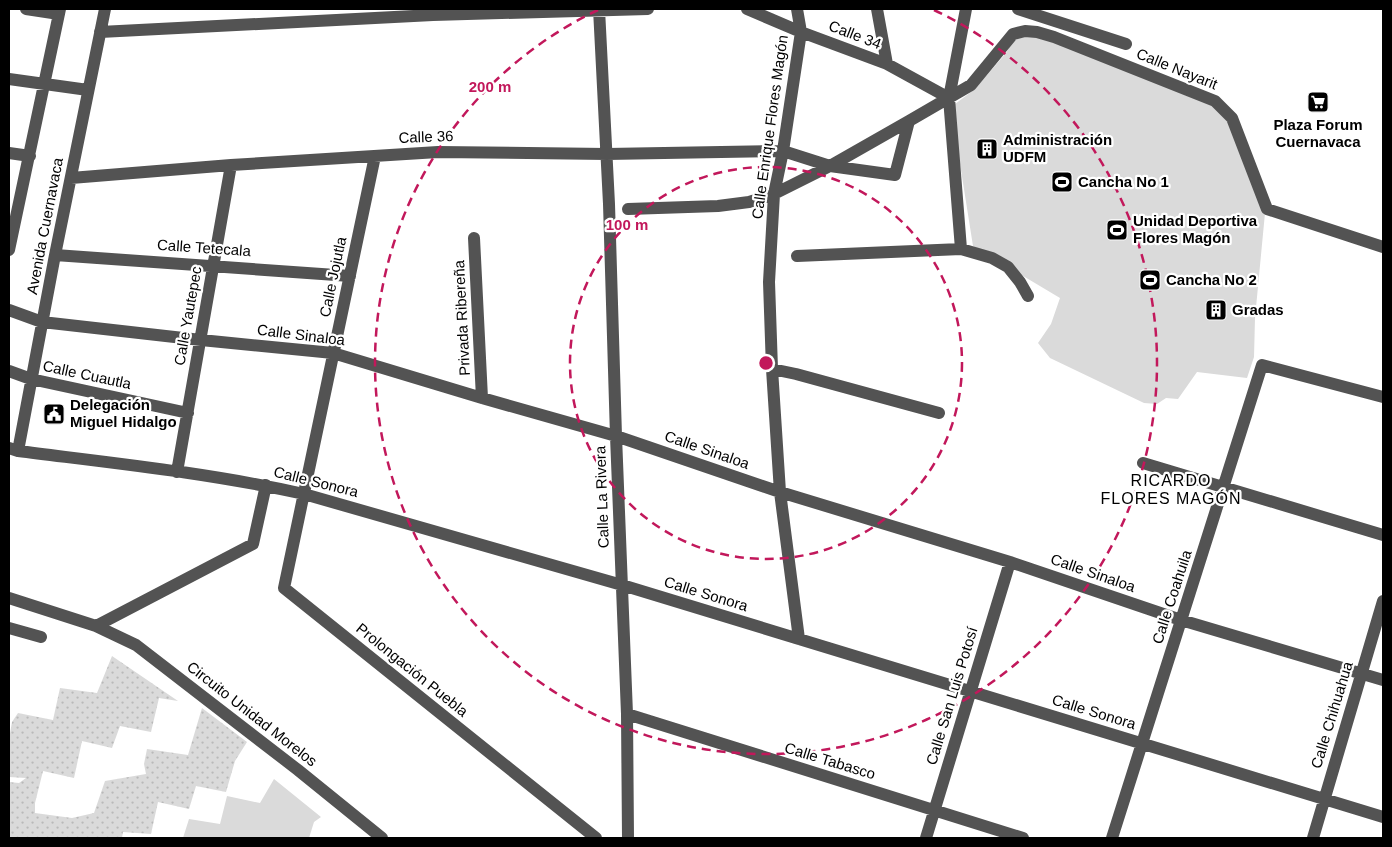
<svg xmlns="http://www.w3.org/2000/svg" width="1392" height="847" viewBox="0 0 1392 847" font-family="Arial,sans-serif">
<style>
.green{fill:#dadada}
.garden{fill:url(#garden-dots)}
.lines{fill:none;stroke-linecap:round;stroke-linejoin:round}
.minor{stroke:#535353;stroke-width:12}
.ring{fill:none;stroke:#c2185b;stroke-width:2.5;stroke-dasharray:9 6}
.labels{text-anchor:middle;stroke-width:4.5;stroke-linejoin:round;paint-order:stroke}
.street-label{font-size:15px;fill:#000;stroke:#fff}
.poi-label{font-size:15px;font-weight:bold;fill:#000;stroke:#fff;text-anchor:start}
.neighbourhood-label{font-size:16px;letter-spacing:1px;fill:#000;stroke:#fff}
.centre{fill:#c2185b;stroke:#fff;stroke-width:2.5}
.ring-label{font-size:15px;text-anchor:middle;font-weight:bold;fill:#c2185b;stroke:#fff;stroke-width:4.5;stroke-linejoin:round;paint-order:stroke}
</style>
<defs>
<pattern id="garden-dots" width="8" height="8" patternUnits="userSpaceOnUse" patternTransform="scale(1.25)"><rect width="8" height="8" fill="#dadada"/><path d="M2 2h.1M6 6h.1" fill="none" stroke="#b9b9b9" stroke-width="1.8" stroke-linecap="round"/></pattern>
</defs>
<rect width="100%" height="100%" fill="#fff"/>
<path class="green" d="M1037,33L1215,105L1228,118L1265,213L1255,318L1254,357L1247,378L1197,372L1178,399L1166,398L1157,404L1144,403L1050,358L1038,343L1051,324L1060,298L973,246L951,107L975,89L1006,53L1015,38Z
M274,779L321,817L314,822L309,838H183L189,819L220,824L227,796L260,803Z"/>
<path class="garden" d="M112,656L178,701L159,698L151,732L120,726L112,748L82,741L74,778L43,771L35,803V813L72,818L94,813L105,781L146,774L144,764L147,749L188,755L202,708L247,742L235,761L226,792L196,786L189,809L158,802L151,834L123,832L122,838H9V782L19,783L26,778L9,777V739L12,722L18,713L53,720L60,688L97,693Z"/>
<g class="lines">
<path class="minor" d="M26,9L59,14
M599,9L609,204L616,436L627,714L628,838
M747,9L801,32L887,64L949,98
M797,9L801,32L783,151L774,194L769,282L772,369L780,492L799,639
M877,9L887,64
M1018,9L1126,44
M100,32L433,15L648,9
M9,79L88,90
M9,153L30,156
M375,156L284,588L596,838
M71,178L231,165L438,152L607,154L783,151L830,166L895,175L909,121
M628,209L718,206L749,202L774,194L830,166L909,121L971,85L1013,34L1025,31L1037,32L1054,37L1215,101L1232,118L1267,209L1383,247
M474,238L482,398
M961,249L949,98L966,9
M9,250L60,9
M55,255L350,276
M797,256L961,249L992,258L1008,267L1020,282L1028,296
M9,310L42,322L201,340L333,353L482,398L616,436L780,492L1010,562L1181,620L1383,680
M772,369L796,374L939,413
M9,371L31,379L188,413
M9,448L18,451C113,463 210,473 304,494L622,585L1383,817
M18,451L55,255L105,9
M1143,463L1383,535
M177,472L231,165
M9,598L96,626L136,645L298,770L382,838
M96,626L253,544L266,485
M9,628L41,637
M627,714L1023,838
M926,838L1010,562
M1112,838L1262,365L1383,397
M1313,838L1383,601"/>
</g>
<g class="ring">
<circle cx="766" cy="363" r="196"/>
<path d="M934 10A391 391 0 1 1 598 10"/>
</g>
<defs>
<g id="supermarket-square" transform="scale(1.125)"><rect x="-9" y="-9" width="18" height="18" rx="4" fill="#000" stroke="#fff"/><path d="M-6-5.5h2.5l.6 2H6L4.5 2H-2.5L-4.4-4H-6ZM-1.5 3.2a1.3 1.3 0 1 0 .1 0ZM3 3.2a1.3 1.3 0 1 0 .1 0Z" fill="#fff"/></g>
<g id="building-square" transform="scale(1.125)"><rect x="-9" y="-9" width="18" height="18" rx="4" fill="#000" stroke="#fff"/><path d="M-4-6H4V6H1V3H-1V6H-4ZM-2.5-4.3h1.7v1.8h-1.7ZM.8-4.3h1.7v1.8H.8ZM-2.5-1h1.7V.8h-1.7ZM.8-1h1.7V.8H.8Z" fill="#fff"/></g>
<g id="stadium-square" transform="scale(1.125)"><rect x="-9" y="-9" width="18" height="18" rx="4" fill="#000" stroke="#fff"/><path d="M0-5a6.5 5 0 1 0 0 10a6.5 5 0 1 0 0-10ZM-3.5-1.8h7v3.6h-7Z" fill="#fff"/></g>
<g id="civic-square" transform="scale(1.125)"><rect x="-9" y="-9" width="18" height="18" rx="4" fill="#000" stroke="#fff"/><path d="M-.6-6.5H3V-4.5H.6V-3L4-1V1h2V6H-6V1h2V-1L-.6-3ZM-1.2 2.5V6h2.4V2.5Z" fill="#fff"/></g>
</defs>
<g fill-rule="evenodd">
<use href="#supermarket-square" x="1318" y="102"/>
<use href="#building-square" x="987" y="149"/>
<use href="#stadium-square" x="1062" y="182"/>
<use href="#stadium-square" x="1117" y="230"/>
<use href="#stadium-square" x="1150" y="280"/>
<use href="#building-square" x="1216" y="310"/>
<use href="#civic-square" x="54" y="414"/>
</g>
<g class="labels">
<g class="street-label">
<text transform="translate(855 35) rotate(21)" y="5">Calle 34</text>
<text transform="translate(1177 69) rotate(22)" y="5">Calle Nayarit</text>
<text transform="translate(770 127) rotate(-82)" y="5">Calle Enrique Flores Magón</text>
<text transform="translate(426 137) rotate(-2)" y="5">Calle 36</text>
<text transform="translate(45 226) rotate(-79)" y="5">Avenida Cuernavaca</text>
<text transform="translate(204 248) rotate(4)" y="5">Calle Tetecala</text>
<text transform="translate(333 277) rotate(-78)" y="5">Calle Jojutla</text>
<text transform="translate(188 316) rotate(-80)" y="5">Calle Yautepec</text>
<text transform="translate(462 318) rotate(-93)" y="5">Privada Ribereña</text>
<text transform="translate(301 335) rotate(7)" y="5">Calle Sinaloa</text>
<text transform="translate(87 375) rotate(12)" y="5">Calle Cuautla</text>
<text transform="translate(707 450) rotate(19)" y="5">Calle Sinaloa</text>
<text transform="translate(316 482) rotate(14)" y="5">Calle Sonora</text>
<text transform="translate(602 497) rotate(-92)" y="5">Calle La Rivera</text>
<text transform="translate(1093 573) rotate(19)" y="5">Calle Sinaloa</text>
<text transform="translate(706 594) rotate(17)" y="5">Calle Sonora</text>
<text transform="translate(1172 597) rotate(-72)" y="5">Calle Coahuila</text>
<text transform="translate(412 670) rotate(39)" y="5">Prolongación Puebla</text>
<text transform="translate(952 696) rotate(-73)" y="5">Calle San Luis Potosí</text>
<text transform="translate(1094 712) rotate(17)" y="5">Calle Sonora</text>
<text transform="translate(252 714) rotate(38)" y="5">Circuito Unidad Morelos</text>
<text transform="translate(1332 715) rotate(-73)" y="5">Calle Chihuahua</text>
<text transform="translate(830 761) rotate(17)" y="5">Calle Tabasco</text>
</g>
<g class="poi-label">
<text x="1318" y="130" text-anchor="middle">Plaza Forum<tspan x="1318" dy="17">Cuernavaca</tspan></text>
<text x="1003" y="145">Administración<tspan x="1003" dy="17">UDFM</tspan></text>
<text x="1078" y="187">Cancha No 1</text>
<text x="1133" y="226">Unidad Deportiva<tspan x="1133" dy="17">Flores Magón</tspan></text>
<text x="1166" y="285">Cancha No 2</text>
<text x="1232" y="315">Gradas</text>
<text x="70" y="410">Delegación<tspan x="70" dy="17">Miguel Hidalgo</tspan></text>
</g>
<g class="neighbourhood-label">
<text x="1171" y="486">RICARDO<tspan x="1171" dy="18">FLORES MAGÓN</tspan></text>
</g>
</g>
<circle cx="766" cy="363" r="8" class="centre"/>
<g class="ring-label">
<text x="490" y="92">200 m</text>
<text x="627" y="230">100 m</text>
</g>
<rect width="1392" height="847" fill="none" stroke="#000000" stroke-width="20"/>
</svg>
